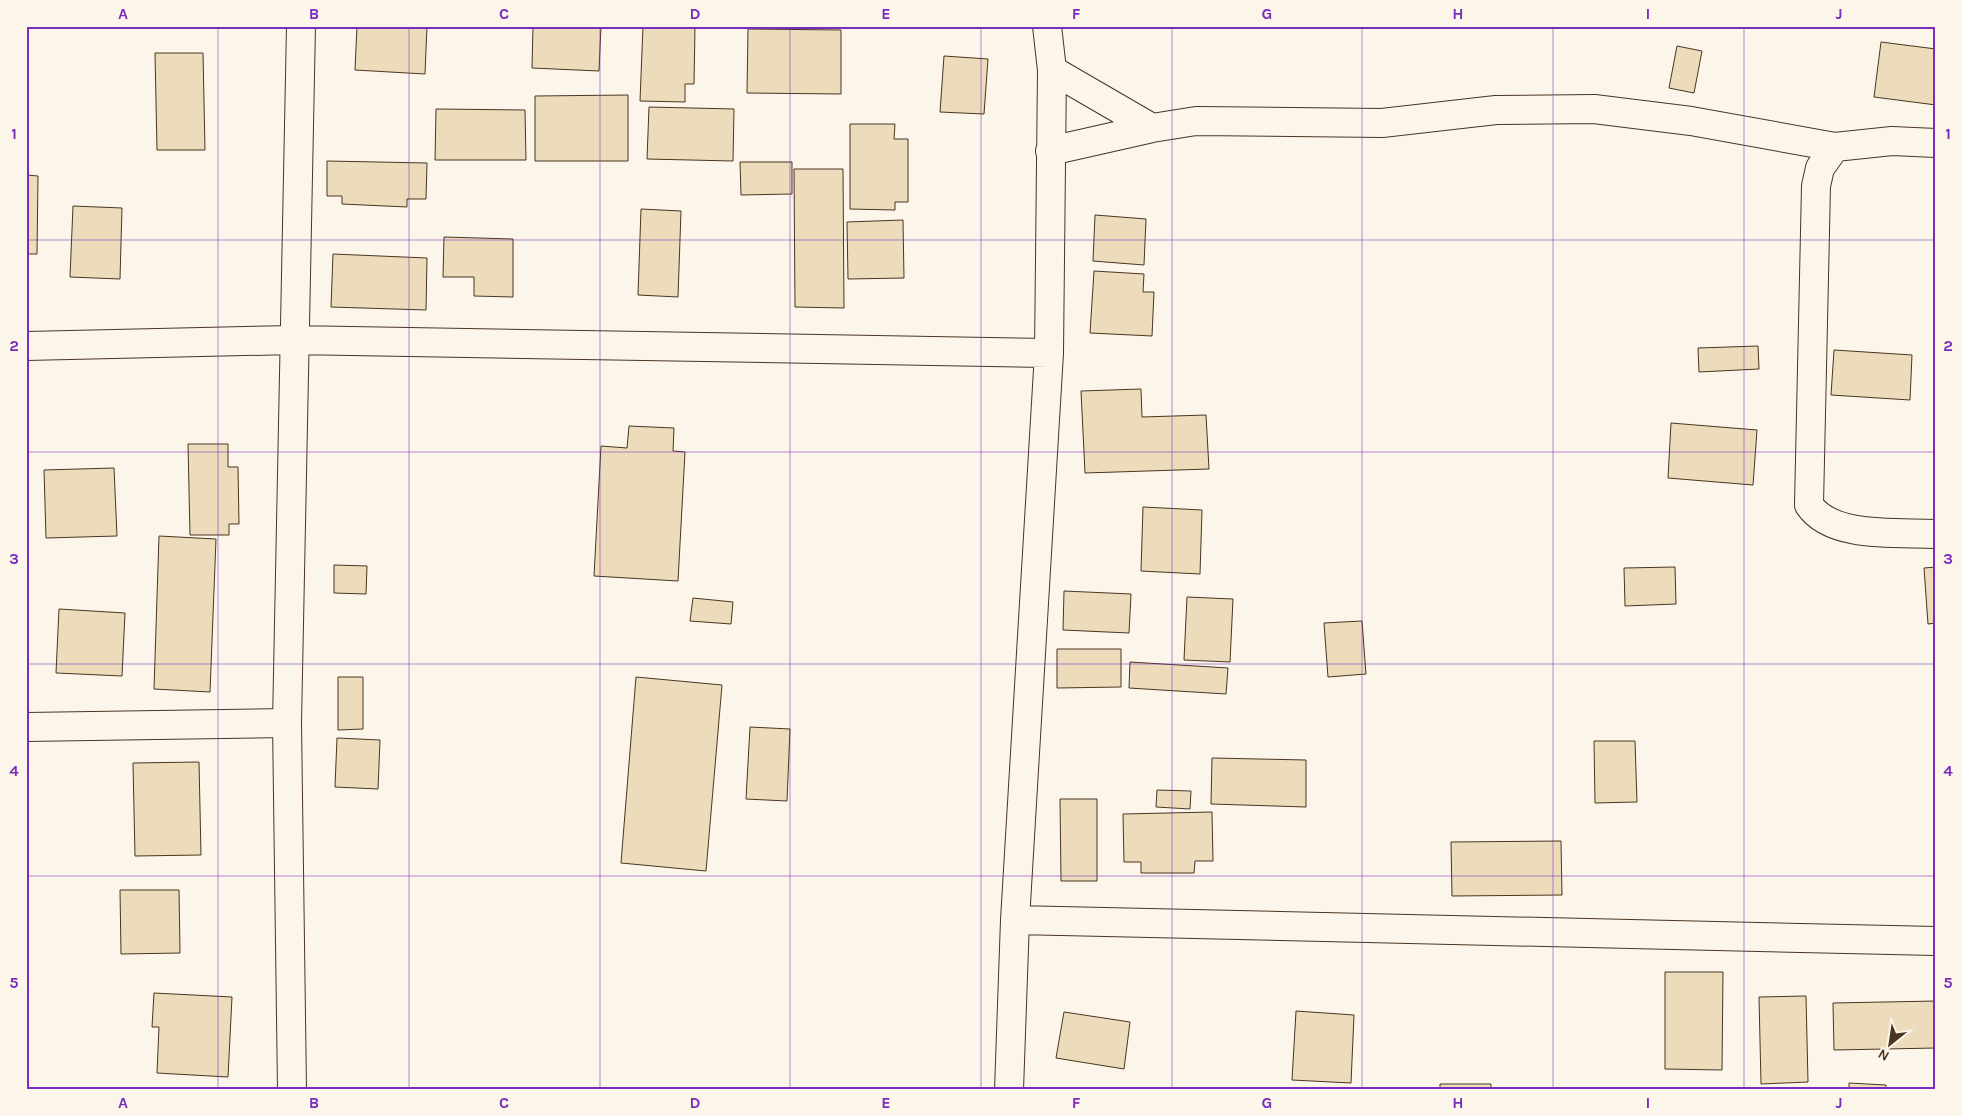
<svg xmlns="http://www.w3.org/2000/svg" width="1962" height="1116" viewBox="0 0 1962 1116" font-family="Karla,sans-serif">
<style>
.building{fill:#ecdcbc;stroke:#4a3520}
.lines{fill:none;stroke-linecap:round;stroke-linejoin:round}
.minor-casing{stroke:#4a3520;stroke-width:30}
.minor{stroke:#fbf6e9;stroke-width:28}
.grid{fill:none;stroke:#7b2cbf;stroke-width:1;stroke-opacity:0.55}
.neatline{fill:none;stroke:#7b2cbf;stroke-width:2}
.grid-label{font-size:16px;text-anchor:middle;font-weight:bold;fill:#7b2cbf}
</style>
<rect width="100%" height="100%" fill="#fbf6e9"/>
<path class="building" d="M357,26H427L425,74L355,70Z
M533,26H601L599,71L532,68Z
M643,26H695L694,84H685V102L640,101Z
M748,29L841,30V94L747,93Z
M1881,42L1936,49V105L1874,97Z
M1677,46L1702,51L1694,93L1669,88Z
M155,53H203L205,150H157Z
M944,56L988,59L984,114L940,112Z
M628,95V161H535V96Z
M649,107L734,109L733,161L647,159Z
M436,109L525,110L526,160H435Z
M850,124H895L894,139H908V202H895V210L850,209Z
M327,161L427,163L426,199H407V207L342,204V196H327Z
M740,162H792V194L741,195Z
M794,169H843L844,308L795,307Z
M26,175L38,176L37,254H26Z
M73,206L122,208L120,279L70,277Z
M641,209L681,211L678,297L638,295Z
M1095,215L1146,219L1144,265L1093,261Z
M903,220L904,278L848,279L847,222Z
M444,237L513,239V297L474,296V277H443Z
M333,254L427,258L426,310L331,307Z
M1094,271L1144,274L1143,292H1154L1152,336L1090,333Z
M1758,346L1759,369L1699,372L1698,348Z
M1834,350L1912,355L1910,400L1831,395Z
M1141,389L1142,417L1206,415L1209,469L1085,473L1081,391Z
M1671,423L1757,430L1753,485L1668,478Z
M629,426L674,428L673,451L685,452L678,581L594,576L601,446L627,448Z
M188,444H228V467H238L239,524H229V535H190Z
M114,468L117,536L46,538L44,470Z
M1143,507L1202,510L1200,574L1141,571Z
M159,536L216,539L210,692L154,689Z
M334,565L367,566L366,594L334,593Z
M1675,567L1676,604L1625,606L1624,568Z
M1936,567V623L1928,624L1924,568Z
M1064,591L1131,594L1129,633L1063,630Z
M1187,597L1233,599L1230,662L1184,660Z
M693,598L733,602L731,624L690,621Z
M59,609L125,613L122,676L56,673Z
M1362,621L1366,674L1328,677L1324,623Z
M1057,649H1121V687L1057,688Z
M1130,662L1228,668L1226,694L1129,688Z
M338,677H363V729L338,730Z
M636,677L722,685L706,871L621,863Z
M750,727L790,729L787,801L746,799Z
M337,738L380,740L378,789L335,787Z
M1594,741H1635L1637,802L1595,803Z
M1212,758L1306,760V807L1211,804Z
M199,762L201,855L135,856L133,763Z
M1157,790L1191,791L1190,809L1156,807Z
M1060,799H1097V881H1061Z
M1212,812L1213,861H1195L1194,873H1141V862H1124L1123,814Z
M1561,841L1562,895L1452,896L1451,842Z
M120,890H179L180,953L121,954Z
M1665,972H1723L1722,1070L1665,1069Z
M154,993L232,997L228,1077L157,1073L159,1027H152Z
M1806,996L1808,1082L1761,1084L1759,997Z
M1936,1001V1048L1834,1050L1833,1003Z
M1296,1011L1354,1015L1351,1083L1292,1080Z
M1064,1012L1130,1022L1124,1069L1056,1058Z
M1849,1083L1886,1085V1090H1849Z
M1440,1084H1491V1090H1440Z"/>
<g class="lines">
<g class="minor-casing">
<path id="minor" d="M1052,70L1152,128
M1835,147L1820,168L1816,186L1809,505C1832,539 1898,532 1936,534
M1050,151L1152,128L1196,121L1382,123L1496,110L1594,109L1691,121L1835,147L1892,141L1936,143
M26,346L293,340L1049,353
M26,727L287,723
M1015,920L1936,941
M292,1090L287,723L301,26
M1009,1090L1015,920L1049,353L1052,70L1047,26"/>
</g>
<use href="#minor" class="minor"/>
</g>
<path class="grid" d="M218,26V1090M409,26V1090M600,26V1090M790,26V1090M981,26V1090M1172,26V1090M1362,26V1090M1553,26V1090M1744,26V1090M26,240H1936M26,452H1936M26,664H1936M26,876H1936"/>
<rect width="1962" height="1116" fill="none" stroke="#fbf6e9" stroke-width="55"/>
<g transform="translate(1890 1044) rotate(210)" stroke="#fbf6e9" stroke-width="4" paint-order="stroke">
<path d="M0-4L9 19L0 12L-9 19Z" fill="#4a3520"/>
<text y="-8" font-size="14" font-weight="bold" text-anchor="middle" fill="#4a3520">N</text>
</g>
<rect x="28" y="28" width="1906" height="1060" class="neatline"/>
<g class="grid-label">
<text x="123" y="19">A</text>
<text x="314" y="19">B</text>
<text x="504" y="19">C</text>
<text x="695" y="19">D</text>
<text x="886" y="19">E</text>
<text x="1076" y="19">F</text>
<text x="1267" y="19">G</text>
<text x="1458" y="19">H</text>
<text x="1648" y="19">I</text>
<text x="1839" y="19">J</text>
<text x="14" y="139">1</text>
<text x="1948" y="139">1</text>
<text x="14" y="351">2</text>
<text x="1948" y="351">2</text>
<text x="14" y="564">3</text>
<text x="1948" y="564">3</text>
<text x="14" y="776">4</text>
<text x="1948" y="776">4</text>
<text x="14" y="988">5</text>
<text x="1948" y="988">5</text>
<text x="123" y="1108">A</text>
<text x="314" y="1108">B</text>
<text x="504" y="1108">C</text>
<text x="695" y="1108">D</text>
<text x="886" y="1108">E</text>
<text x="1076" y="1108">F</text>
<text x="1267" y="1108">G</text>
<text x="1458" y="1108">H</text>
<text x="1648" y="1108">I</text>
<text x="1839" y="1108">J</text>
</g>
</svg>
